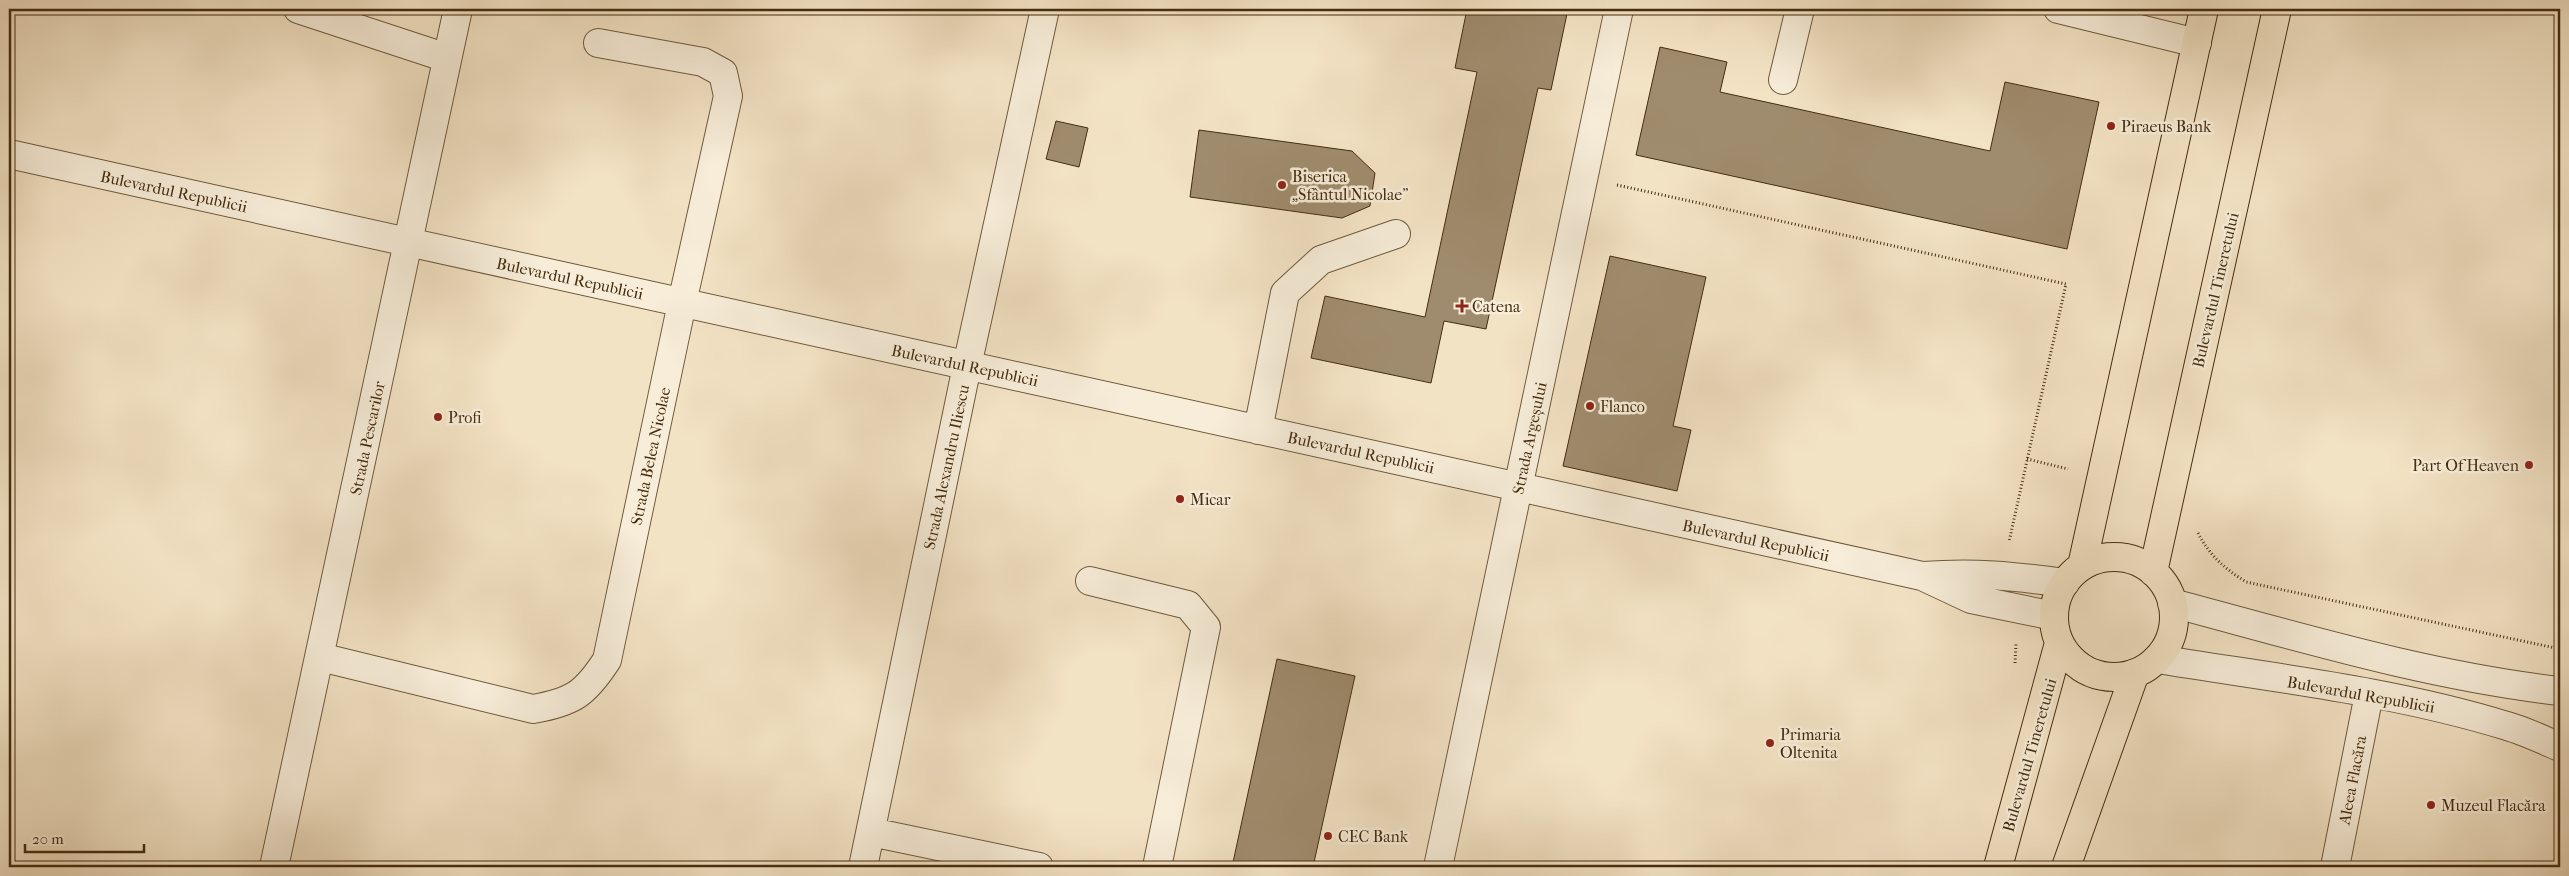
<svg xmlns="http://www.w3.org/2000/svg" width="2569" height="876" viewBox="0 0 2569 876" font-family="'IM FELL French Canon',serif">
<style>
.building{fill:#9f8c6e;stroke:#452d0f}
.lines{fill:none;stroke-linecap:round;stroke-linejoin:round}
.minor-casing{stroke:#705a3c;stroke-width:30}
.major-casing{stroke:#452d0f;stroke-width:30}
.path{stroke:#452d0f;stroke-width:3;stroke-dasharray:1 2.5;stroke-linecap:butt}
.minor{stroke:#f7edd9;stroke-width:28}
.major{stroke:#f3e3c5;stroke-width:28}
.poi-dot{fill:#8f2418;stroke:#f7edd9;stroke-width:2}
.labels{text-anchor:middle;stroke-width:5;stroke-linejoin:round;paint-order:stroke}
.poi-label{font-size:16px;fill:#452d0f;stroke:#f7edd9;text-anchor:start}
.street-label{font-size:16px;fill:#452d0f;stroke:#f7edd9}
</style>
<rect width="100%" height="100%" fill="#f3e3c5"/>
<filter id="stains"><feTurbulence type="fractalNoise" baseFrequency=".004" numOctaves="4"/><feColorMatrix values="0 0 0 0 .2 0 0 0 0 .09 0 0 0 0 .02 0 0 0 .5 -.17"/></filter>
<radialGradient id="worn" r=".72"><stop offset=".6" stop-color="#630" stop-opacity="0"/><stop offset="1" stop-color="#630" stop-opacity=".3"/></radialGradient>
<path class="building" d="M1467,9H1568L1551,90L1538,88L1486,329L1444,321L1431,383L1311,358L1325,296L1425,317L1477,72L1455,68Z
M1660,47L1727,62L1720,92L1990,151L2005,82L2099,102L2067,249L1636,155Z
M1056,121L1088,128L1079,167L1046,159Z
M1199,130L1352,151L1375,173L1370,206L1342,218L1190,197Z
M1610,256L1706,277L1673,426L1691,430L1677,491L1563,466Z
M1277,659L1355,676L1313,867H1232Z"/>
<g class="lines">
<g class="minor-casing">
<path id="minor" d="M298,9L447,58
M2058,9L2197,43
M1783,80L1800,9
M9,154L1922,576L1971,599L2054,616
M1258,430L1285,293L1321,260L1396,234
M1923,576C1974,572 2014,576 2065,583
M1090,581L1188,605L1206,627L1157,867
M2172,603C2300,637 2428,676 2560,691
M320,657L533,709C573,702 585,694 607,660L682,303L728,96L723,73L703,62L598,43
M2157,659C2274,678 2394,691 2507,726C2525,731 2543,740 2560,747
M871,832L1039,867
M274,867L458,9
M863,867L967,366L1045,9
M1438,867L1619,9
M2335,867L2369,694"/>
</g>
<g class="major-casing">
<path id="major" d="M2054 617a60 60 0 1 1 120 0a60 60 0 1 1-120 0Z
M2082,566L2204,9
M2153,572L2277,9
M1998,867L2059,643
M2066,867L2135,673"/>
</g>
<path class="path" d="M1617,185L2066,284L2009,542
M2027,459L2068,469
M2198,533C2210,556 2224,568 2246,582L2560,649
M2015,663L2016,644"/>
<use href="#minor" class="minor"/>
<use href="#major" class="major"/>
</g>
<g class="poi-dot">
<circle cx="2111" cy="126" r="5"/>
<circle cx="1282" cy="185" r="5"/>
<path d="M1459.5 298.5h5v5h5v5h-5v5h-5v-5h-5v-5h5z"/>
<circle cx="1590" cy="406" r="5"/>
<circle cx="438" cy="417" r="5"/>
<circle cx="2529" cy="465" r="5"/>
<circle cx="1180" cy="499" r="5"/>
<circle cx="1770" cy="743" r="5"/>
<circle cx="2431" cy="805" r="5"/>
<circle cx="1328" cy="836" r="5"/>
</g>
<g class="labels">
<g class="poi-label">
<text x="2121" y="132">Piraeus Bank</text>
<text x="1292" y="182">Biserica<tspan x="1292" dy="18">„Sfântul Nicolae"</tspan></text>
<text x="1472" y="312">Catena</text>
<text x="1600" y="412">Flanco</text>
<text x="448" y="423">Profi</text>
<text x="2519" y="471" text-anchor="end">Part Of Heaven</text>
<text x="1190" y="505">Micar</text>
<text x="1780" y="740">Primaria<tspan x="1780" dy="18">Oltenita</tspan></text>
<text x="2441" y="811">Muzeul Flacăra</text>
<text x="1338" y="842">CEC Bank</text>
</g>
<g class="street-label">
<text transform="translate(174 191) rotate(12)" y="6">Bulevardul Republicii</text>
<text transform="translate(570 278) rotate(12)" y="6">Bulevardul Republicii</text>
<text transform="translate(2215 290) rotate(-77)" y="6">Bulevardul Tineretului</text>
<text transform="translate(965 365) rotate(12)" y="6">Bulevardul Republicii</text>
<text transform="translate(367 438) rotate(-78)" y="6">Strada Pescarilor</text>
<text transform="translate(1529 438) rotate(-78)" y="6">Strada Argeșului</text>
<text transform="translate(1361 452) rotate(12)" y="6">Bulevardul Republicii</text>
<text transform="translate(650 456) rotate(-78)" y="6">Strada Belea Nicolae</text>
<text transform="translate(946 467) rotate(-78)" y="6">Strada Alexandru Iliescu</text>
<text transform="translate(1756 540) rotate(12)" y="6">Bulevardul Republicii</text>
<text transform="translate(2361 694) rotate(10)" y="6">Bulevardul Republicii</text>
<text transform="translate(2029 755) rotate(-74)" y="6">Bulevardul Tineretului</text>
<text transform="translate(2352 780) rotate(-79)" y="6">Aleea Flacăra</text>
</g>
</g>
<rect width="2569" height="876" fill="none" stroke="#f3e3c5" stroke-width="30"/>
<rect x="10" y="10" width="2549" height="856" fill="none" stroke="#452d0f" stroke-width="2.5"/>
<rect x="15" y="15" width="2539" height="846" fill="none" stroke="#452d0f"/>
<path d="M25 844v8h119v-8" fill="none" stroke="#452d0f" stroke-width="2.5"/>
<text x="32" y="844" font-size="15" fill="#452d0f" stroke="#f7edd9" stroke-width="4" paint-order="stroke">20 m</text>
<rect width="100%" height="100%" filter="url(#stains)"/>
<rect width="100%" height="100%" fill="url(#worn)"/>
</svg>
